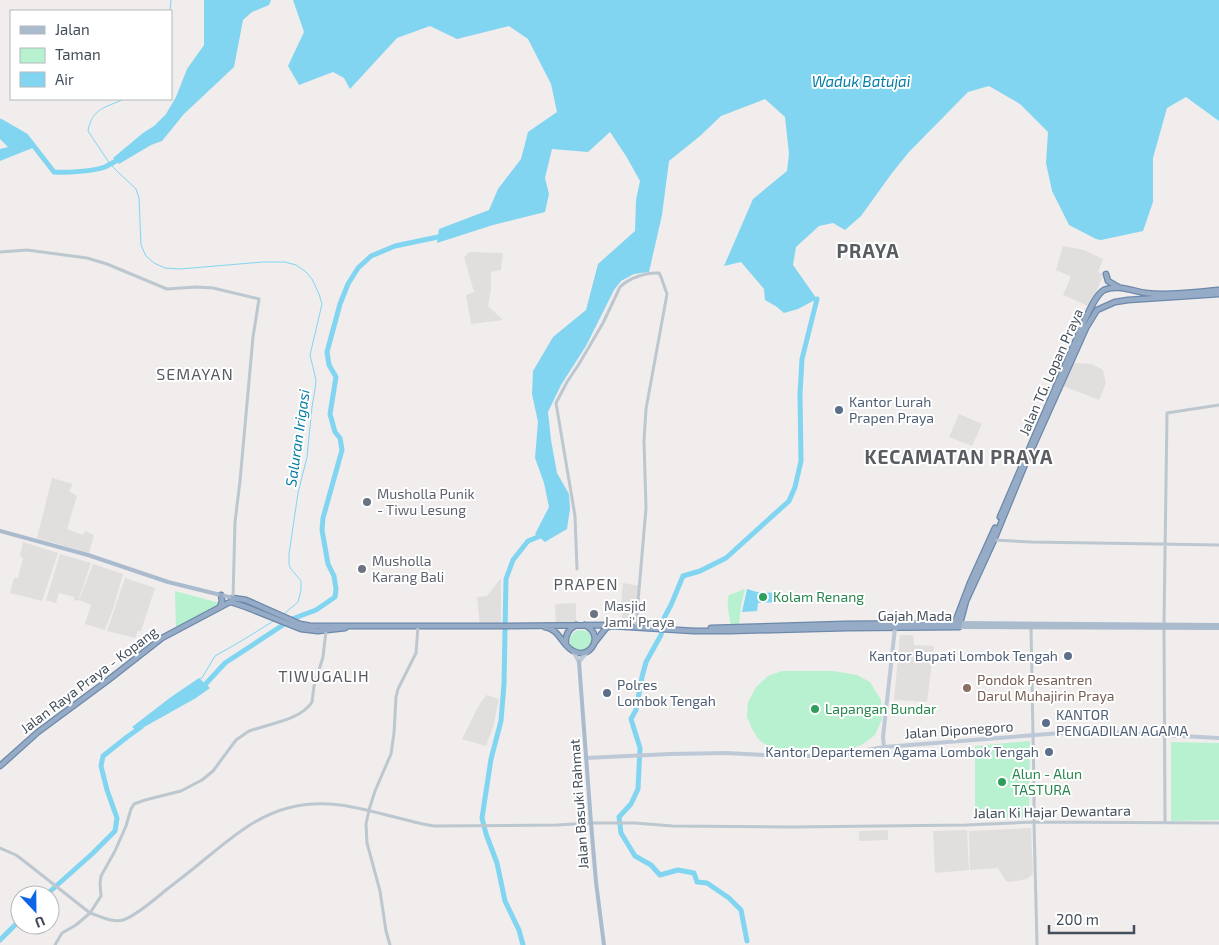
<svg xmlns="http://www.w3.org/2000/svg" width="1219" height="945" viewBox="0 0 1219 945" font-family="'Exo 2',sans-serif">
<style>
.education{fill:#e1dede}
.green{fill:#b7f1d0}
.water{fill:#82d5f1}
.lines{fill:none;stroke-linecap:round;stroke-linejoin:round}
.stream{stroke:#82d5f1;stroke-width:1}
.river{stroke:#82d5f1;stroke-width:5}
.trunk-casing{stroke:#6c88ab;stroke-width:7}
.tertiary{stroke:#bcc7d0;stroke-width:3}
.secondary{stroke:#bec9d7;stroke-width:4}
.primary{stroke:#aabbce;stroke-width:4}
.trunk{stroke:#96acc6;stroke-width:4.5}
.service-dot{fill:#5c6f8a;stroke:#fff;stroke-width:2}
.worship-dot{fill:#6b7280;stroke:#fff;stroke-width:2}
.leisure-dot{fill:#2e9e5b;stroke:#fff;stroke-width:2}
.education-dot{fill:#8d6e63;stroke:#fff;stroke-width:2}
.labels{text-anchor:middle;stroke-width:4;stroke-linejoin:round;paint-order:stroke}
.street-label{font-size:14px;fill:#444f5b;stroke:#fff}
.service-label{font-size:14px;fill:#4e5e75;stroke:#fff;text-anchor:start}
.worship-label{font-size:14px;fill:#5b616d;stroke:#fff;text-anchor:start}
.leisure-label{font-size:14px;fill:#27864d;stroke:#fff;text-anchor:start}
.education-label{font-size:14px;fill:#785e54;stroke:#fff;text-anchor:start}
.water-label{font-size:15px;font-style:italic;fill:#057ea6;stroke:#fff}
.quarter-label{font-size:16px;letter-spacing:1px;fill:#595d62;stroke:#fff}
.district-label{font-size:19px;font-weight:bold;letter-spacing:1px;fill:#595d62;stroke:#fff}
</style>
<rect width="100%" height="100%" fill="#f0edec"/>
<path class="education" d="M1063,246L1084,250L1103,259L1098,272L1102,274V278L1090,307L1063,295L1070,279V276L1056,270Z
M469,252L503,253L501,270L491,272V289L488,306L503,320L471,324L466,295L474,292L464,257Z
M1072,363L1092,364L1103,370L1106,383L1099,400L1063,386Z
M959,414L982,424L972,446L949,437Z
M52,478L73,484L69,491L77,496L67,529L83,535L85,531L94,535L89,553L37,538Z
M23,542L58,553L42,601L10,593L14,578H18L23,558L20,556Z
M60,554L91,563L78,601L74,600V597L59,593L56,603L46,600Z
M93,564L123,574L113,609L105,630L85,624L91,605L79,600Z
M125,578L155,588L141,631H138L135,638L107,631Z
M501,578V625H480L477,597L487,596Z
M623,583L639,586L633,625L621,624L624,604L621,603Z
M576,603V623H556L555,604Z
M900,635H913L914,645L934,646L927,702L894,700Z
M487,695L499,699L493,727L486,746L462,739L476,711L482,700Z
M1031,828L1033,874L1027,879L1010,882L1006,881L998,868L970,870L969,831Z
M888,830V840L859,841V831Z
M967,830L969,870L935,873L933,831Z"/>
<path class="green" d="M745,589L741,605L739,625H731C729,616 726,604 729,595Z
M175,591L220,603L176,629Z
M570 641a11 11 0 1 1 22 0a11 11 0 1 1-22 0Z
M782,671H833L857,675L870,682L881,700L882,719L875,735L863,744L852,749L834,752H789L771,748L759,740L752,729L747,717L748,702L756,687L768,676Z
M1030,741L1029,818H975V746Z
M1171,742L1219,743V820L1171,821Z"/>
<path class="water" d="M204,0H271L269,5L252,12L243,20L234,67L184,114L162,141L151,145L119,164L113,158L143,133L154,126L166,114L176,97L187,69L204,45Z
M293,0H1219V121L1186,97L1167,108L1153,158V202L1143,231L1101,240L1096,239L1069,225L1052,191L1046,163L1048,132L1020,104L989,86L968,92L909,152L892,173L861,216L845,230L833,223L819,226L796,247L793,265L817,299L798,309L784,313L777,307L765,300L764,289L741,262L724,266L753,199L787,171L789,154L785,117L765,99L721,116L700,136L669,161L662,215L649,272L634,274L621,281L614,290L586,346L561,385L548,412L551,440L557,473L569,494L570,509L567,529L545,542L535,534L549,507L544,483L535,458L538,422L532,394L533,371L553,337L586,310L598,264L635,231L636,200L640,181L626,156L610,132L588,152L552,149L545,178L549,194L545,212L493,225L437,243L439,229L489,210L498,189L521,159L528,132L557,112L551,84L528,39L509,26L457,39L430,26L397,38L350,89L344,78L333,72L299,85L288,66L304,32Z
M0,121L26,136L35,147L0,161V149L8,147L0,139Z
M747,589L757,592L781,593L780,602L758,603L757,611L742,612Z
M199,678L210,688L196,698L137,731L132,727L171,697Z"/>
<g class="lines">
<path class="stream" d="M170,11L171,0
M124,99C105,108 92,108 88,131L110,164L119,173L136,189L139,198L141,245L146,256L154,263L165,268L180,269L263,262H285L296,265L306,272L312,279L319,294L322,304L310,355L316,380L315,389L312,407L307,457L298,493L289,554V565L291,569L301,581V590L298,602L284,614
M200,679L202,678L215,656L243,640L275,620"/>
<path class="river" d="M0,121L26,136L54,172C67,173 94,171 105,167C109,165 112,163 116,161
M201,689L225,663L292,619L316,610L335,597L336,589L334,576L328,564L322,530L323,518L342,450L340,438L335,432L330,414L336,377L329,365L327,352L340,304L348,284L358,268L371,256L395,246L438,237
M46,895L92,854L115,831L117,818L107,790L101,766L103,756L127,737L141,727
M0,940L20,920
M747,941L741,910L729,898L707,883L697,882L694,873L678,870L660,875L651,865L635,856L621,833L619,817L631,804L638,789L640,748L631,719L636,710L642,677L646,662L661,635L664,618L671,605L683,576L700,571L726,558L789,501L795,487L801,461L800,394L802,359L817,299
M523,945L519,930L505,901L497,863L486,834L482,818L491,759L501,721L504,684L506,579L513,560L528,541L538,537"/>
<g class="trunk-casing">
<path id="trunk" d="M1106,274L1108,281L1120,288
M1000,517L1082,326C1087,316 1095,295 1104,290C1116,284 1133,291 1146,293C1170,296 1195,292 1219,290
M233,598L246,600L300,624L311,626H498L611,625
M220,607L222,601L221,595
M576,625C568,629 565,636 566,645C586,668 608,636 585,625
M954,625L970,583L995,528
M545,627C555,628 560,638 566,645
M711,628L845,624L960,623
M595,642L606,628L612,626L694,631H728L847,628L959,627L966,601L994,540L1026,462L1086,328L1097,310L1115,302L1128,300L1219,294
M0,766L38,732L107,681L162,638L228,603L231,602L246,607L301,629L318,631L345,628"/>
</g>
<path class="tertiary" d="M0,252L27,250L87,258L107,264L167,289L196,287L213,288L259,299L253,337L240,481L235,522L233,598
M994,540L1032,542L1219,545
M577,569L575,516L556,403L567,382L579,364L603,323L620,287C629,278 647,272 659,273L661,277L667,294L646,409L644,441L646,508L636,625
M1164,624L1167,413L1219,405
M1031,627L1034,789V822L1037,945
M1164,628L1165,822
M0,848L16,855L24,861L90,913L101,896L100,884L101,876L115,851L126,826L131,809L134,804L145,800L181,791L202,780L213,771L236,740L249,731C268,724 301,720 312,702L314,686L323,657L326,631
M55,945L62,933L76,925L90,913C99,916 113,923 123,920C136,916 155,899 166,890C179,880 192,870 205,859C230,839 256,816 288,808C340,794 384,818 434,826L557,825L591,823H635L673,826L793,827L966,825L1034,822L1219,823
M390,945L386,931L380,891L367,843L366,824L369,810L375,791L391,754L394,733L396,697L398,689L416,653L418,626"/>
<path class="secondary" d="M573,651L579,662L587,652
M884,747L883,737L895,628
M586,758L670,754L726,753L781,756H832L884,747L1087,731L1219,738"/>
<path class="primary" d="M0,531L88,555L168,582L233,598
M960,623L1219,625
M959,627L1219,628
M579,662L591,823L596,882L604,945"/>
<use href="#trunk" class="trunk"/>
</g>
<g class="service-dot">
<circle cx="839" cy="410" r="5"/>
<circle cx="1068" cy="656" r="5"/>
<circle cx="607" cy="693" r="5"/>
<circle cx="1046" cy="723" r="5"/>
<circle cx="1049" cy="752" r="5"/>
</g>
<g class="worship-dot">
<circle cx="367" cy="502" r="5"/>
<circle cx="362" cy="569" r="5"/>
<circle cx="594" cy="614" r="5"/>
</g>
<g class="leisure-dot">
<circle cx="763" cy="597" r="5"/>
<circle cx="815" cy="709" r="5"/>
<circle cx="1002" cy="782" r="5"/>
</g>
<circle class="education-dot" cx="967" cy="688" r="5"/>
<g class="labels">
<g class="street-label">
<text transform="translate(1051 372) rotate(-66)" y="5">Jalan TG. Lopan Praya</text>
<text x="915" y="621">Gajah Mada</text>
<text transform="translate(89 680) rotate(-37)" y="5">Jalan Raya Praya - Kopang</text>
<text transform="translate(959 730) rotate(-4)" y="5">Jalan Diponegoro</text>
<text transform="translate(579 804) rotate(-94)" y="5">Jalan Basuki Rahmat</text>
<text transform="translate(1052 812) rotate(-1)" y="5">Jalan Ki Hajar Dewantara</text>
</g>
<g class="service-label">
<text x="849" y="407">Kantor Lurah<tspan x="849" dy="16">Prapen Praya</tspan></text>
<text x="1058" y="661" text-anchor="end">Kantor Bupati Lombok Tengah</text>
<text x="617" y="690">Polres<tspan x="617" dy="16">Lombok Tengah</tspan></text>
<text x="1056" y="720">KANTOR<tspan x="1056" dy="16">PENGADILAN AGAMA</tspan></text>
<text x="1039" y="757" text-anchor="end">Kantor Departemen Agama Lombok Tengah</text>
</g>
<g class="worship-label">
<text x="377" y="499">Musholla Punik<tspan x="377" dy="16">- Tiwu Lesung</tspan></text>
<text x="372" y="566">Musholla<tspan x="372" dy="16">Karang Bali</tspan></text>
<text x="604" y="611">Masjid<tspan x="604" dy="16">Jami' Praya</tspan></text>
</g>
<g class="leisure-label">
<text x="773" y="602">Kolam Renang</text>
<text x="825" y="714">Lapangan Bundar</text>
<text x="1012" y="779">Alun - Alun<tspan x="1012" dy="16">TASTURA</tspan></text>
</g>
<g class="education-label">
<text x="977" y="685">Pondok Pesantren<tspan x="977" dy="16">Darul Muhajirin Praya</tspan></text>
</g>
<g class="water-label">
<text x="861" y="87">Waduk Batujai</text>
<text transform="translate(298 438) rotate(-82)" y="5">Saluran Irigasi</text>
</g>
<g class="quarter-label">
<text x="195" y="380">SEMAYAN</text>
<text x="586" y="590">PRAPEN</text>
<text x="324" y="682">TIWUGALIH</text>
</g>
<g class="district-label">
<text x="868" y="258">PRAYA</text>
<text x="959" y="464">KECAMATAN PRAYA</text>
</g>
</g>
<rect x="10" y="10" width="162" height="90" fill="#ffffff" stroke="#b4b9bd"/>
<rect x="20" y="26" width="25" height="8" fill="#aabbce" stroke="#b4b9bd"/>
<text x="55" y="35" font-size="15" fill="#444f5b">Jalan</text>
<rect x="20" y="48" width="25" height="15" fill="#b7f1d0" stroke="#b4b9bd"/>
<text x="55" y="60" font-size="15" fill="#444f5b">Taman</text>
<rect x="20" y="72" width="25" height="15" fill="#82d5f1" stroke="#b4b9bd"/>
<text x="55" y="85" font-size="15" fill="#444f5b">Air</text>
<g transform="translate(35 910) rotate(158)"><circle r="24" fill="#ffffff" stroke="#b4b9bd"/>
<path d="M0-4L9 19L0 12L-9 19Z" fill="#0e65e8"/>
<text y="-8" font-size="14" font-weight="bold" text-anchor="middle" fill="#444f5b">U</text>
</g>
<path d="M1049 925v8h85v-8" fill="none" stroke="#444f5b" stroke-width="2.5"/>
<text x="1056" y="925" font-size="15" fill="#444f5b" stroke="#ffffff" stroke-width="4" paint-order="stroke">200 m</text>
</svg>
